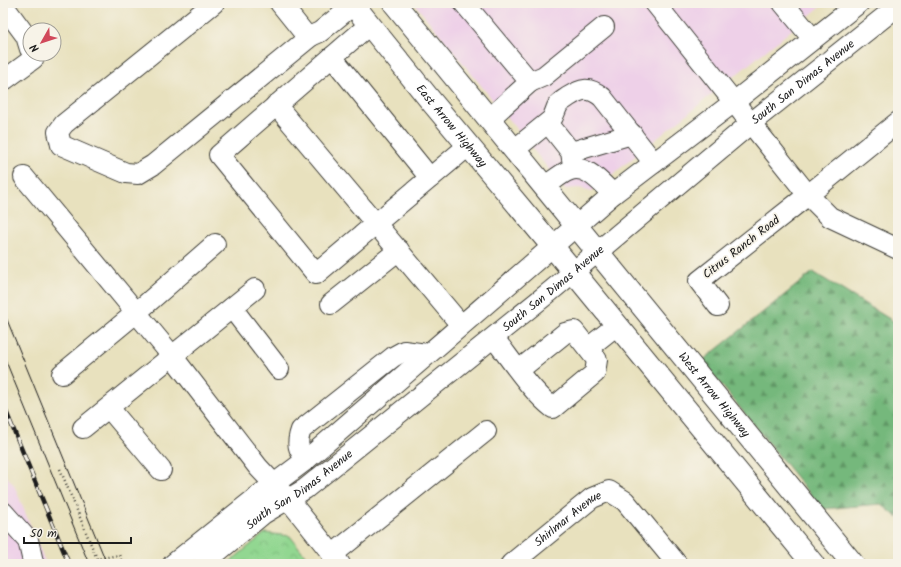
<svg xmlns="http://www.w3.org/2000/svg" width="901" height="567" viewBox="0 0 901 567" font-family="Kalam,sans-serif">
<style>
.built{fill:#eed0e8}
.forest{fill:url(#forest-firs);stroke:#486a4c}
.park{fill:url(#park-crowns);stroke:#577a56}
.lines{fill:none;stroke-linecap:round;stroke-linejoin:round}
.minor-casing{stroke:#3b3a34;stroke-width:22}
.major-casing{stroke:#3b3a34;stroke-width:24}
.path{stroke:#3b3a34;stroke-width:2.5;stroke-dasharray:1 3;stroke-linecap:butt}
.minor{stroke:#fff;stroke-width:20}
.major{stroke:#fff;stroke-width:22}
.tram{stroke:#1c1c1c;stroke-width:1}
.rail-casing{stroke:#1c1c1c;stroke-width:4.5}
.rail{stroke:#f7f3e8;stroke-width:3;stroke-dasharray:9;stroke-linecap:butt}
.labels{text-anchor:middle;stroke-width:3.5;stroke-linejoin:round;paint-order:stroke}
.street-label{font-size:12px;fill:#1c1c1c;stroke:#f7f3e8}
</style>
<defs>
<pattern id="forest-firs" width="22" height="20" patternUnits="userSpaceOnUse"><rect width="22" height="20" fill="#75b87b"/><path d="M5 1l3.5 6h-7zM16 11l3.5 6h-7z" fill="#5f9564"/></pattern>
<pattern id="park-crowns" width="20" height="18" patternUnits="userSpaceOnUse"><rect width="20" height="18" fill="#92d791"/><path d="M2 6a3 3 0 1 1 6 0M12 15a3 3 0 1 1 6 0" fill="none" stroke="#7db87c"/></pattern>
</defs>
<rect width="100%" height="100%" fill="#f7f3e8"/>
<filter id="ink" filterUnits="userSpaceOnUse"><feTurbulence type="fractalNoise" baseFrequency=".025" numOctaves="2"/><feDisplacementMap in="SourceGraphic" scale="8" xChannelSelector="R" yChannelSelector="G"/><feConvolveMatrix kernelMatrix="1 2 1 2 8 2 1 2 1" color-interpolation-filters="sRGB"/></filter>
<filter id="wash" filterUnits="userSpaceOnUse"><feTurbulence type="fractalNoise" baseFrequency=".012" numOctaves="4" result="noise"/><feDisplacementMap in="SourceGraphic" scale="16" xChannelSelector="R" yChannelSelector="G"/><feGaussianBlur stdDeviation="0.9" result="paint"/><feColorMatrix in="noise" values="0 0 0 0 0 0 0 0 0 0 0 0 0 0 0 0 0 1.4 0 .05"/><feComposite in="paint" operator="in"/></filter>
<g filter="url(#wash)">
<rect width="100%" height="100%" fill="#e8e1be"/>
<path class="built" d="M414,3H825L592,191L579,188L565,189Z
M3,472L14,485L46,564H3Z"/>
<path class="forest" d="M813,272L898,324V518L881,504L822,509L702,361Z"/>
<path class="park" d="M265,533L290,536L312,564H227Z"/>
</g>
<g filter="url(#ink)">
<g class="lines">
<g class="minor-casing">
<g id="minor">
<path d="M214,3L64,124L58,132L61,145L126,173L138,174L153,165L311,36"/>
<path d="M280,3L304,33L311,36L320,32L353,5"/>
<path d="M464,3L530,82L489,119"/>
<path d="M655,3L808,195L699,281L718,306"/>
<path d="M783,3L813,39"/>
<path d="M3,5L26,36L30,49"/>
<path d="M369,25L219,155L316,274L468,146"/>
<path d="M332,57L430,178"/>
<path d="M3,81L33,59L32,54"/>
<path d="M530,82L544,76L604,27"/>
<path d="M276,105L461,325"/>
<path d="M898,122L808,195L830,217L898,249"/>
<path d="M548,123L571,152L573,165"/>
<path d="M514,150L551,120C555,115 555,110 558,105C560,102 564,100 568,97C581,89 588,86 602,97L654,163"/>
<path d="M571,152L632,134"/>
<path d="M24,177L173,357L258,467L288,499L340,564"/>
<path d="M544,187C552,182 560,174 568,171C585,162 602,184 613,194"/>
<path d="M331,304L399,250"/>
<path d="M232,308L279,369"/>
<path d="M494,338C511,360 531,391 553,408L595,373L597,360L574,331L565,333L519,370"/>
<path d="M588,348L617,325"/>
<path d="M62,374L137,312L215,244"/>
<path d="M109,408L161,470"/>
<path d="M83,428L255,289"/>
<path d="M306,460C298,449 296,444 301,430L393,357L404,351L427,354"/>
<path d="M3,512L28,540L33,562"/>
<path d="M332,555L486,431"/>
<path d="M173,564L258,496L306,460L613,194L734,102L859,3"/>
<path id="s1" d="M203,564L263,514L305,489L552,290L751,123L898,6"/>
<path id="s2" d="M511,564L592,498L609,491L625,501L677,564"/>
</g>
</g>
<g class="major-casing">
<g id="major">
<path id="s3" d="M352,3L431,101L553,247L813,564"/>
<path id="s4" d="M394,3L853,564"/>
</g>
</g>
<path class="path" d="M60,469L97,559L119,555L123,564"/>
<use href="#minor" class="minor"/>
<use href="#major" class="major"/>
<path class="tram" d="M3,310L107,564
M3,354L89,564"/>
<g class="rail-casing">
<path id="rail" d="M3,404L69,564"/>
</g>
<use href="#rail" class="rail"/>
</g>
</g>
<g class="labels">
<g class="street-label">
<text dy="4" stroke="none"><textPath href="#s1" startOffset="770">South San Dimas Avenue</textPath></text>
<text dy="4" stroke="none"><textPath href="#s3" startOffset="158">East Arrow Highway</textPath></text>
<text transform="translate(741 247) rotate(-38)" y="4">Citrus Ranch Road</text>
<text dy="4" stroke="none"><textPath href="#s1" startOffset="446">South San Dimas Avenue</textPath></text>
<text dy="4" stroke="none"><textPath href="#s4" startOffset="506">West Arrow Highway</textPath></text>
<text dy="4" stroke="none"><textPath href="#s1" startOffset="122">South San Dimas Avenue</textPath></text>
<text dy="4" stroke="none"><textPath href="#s2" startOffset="73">Shirlmar Avenue</textPath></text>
</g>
</g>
<rect width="901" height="567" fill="none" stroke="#f7f3e8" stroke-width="16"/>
<g transform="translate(42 42) rotate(231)"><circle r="19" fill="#f7f3e8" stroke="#9f9d96"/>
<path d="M0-3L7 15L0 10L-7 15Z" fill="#d1495b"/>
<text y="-6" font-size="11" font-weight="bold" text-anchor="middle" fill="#1c1c1c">N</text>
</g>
<path d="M24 537v6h107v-6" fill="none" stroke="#1c1c1c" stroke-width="2"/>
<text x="30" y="537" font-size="12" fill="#1c1c1c" stroke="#f7f3e8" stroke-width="3" paint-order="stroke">50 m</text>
</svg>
